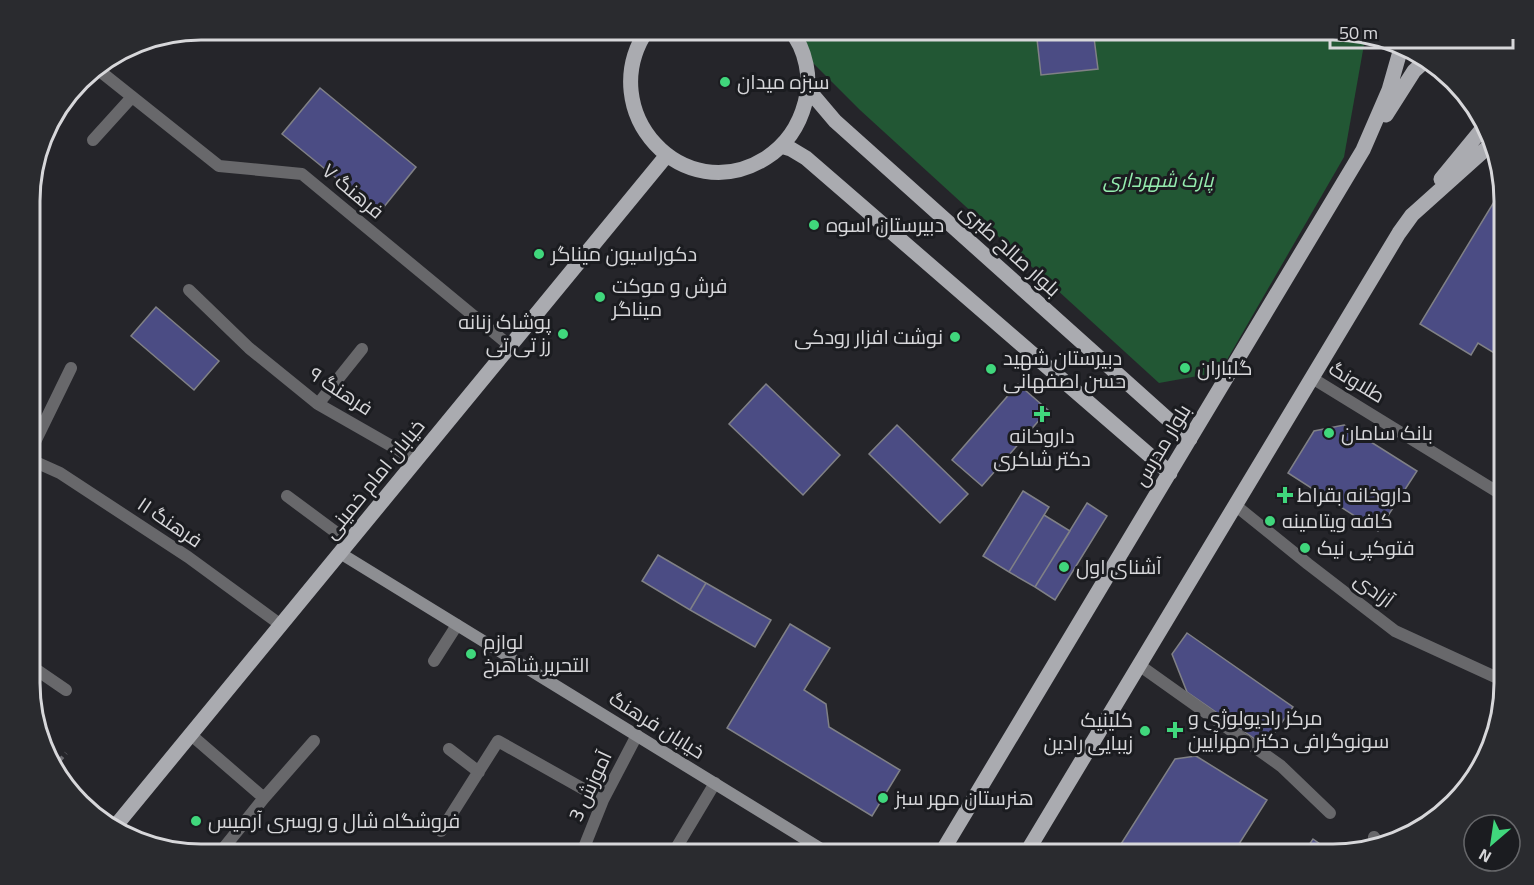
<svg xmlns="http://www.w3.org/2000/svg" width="1534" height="885" viewBox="0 0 1534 885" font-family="Georgia,Cairo,serif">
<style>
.green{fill:#225734}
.building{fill:#4b4c84;stroke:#808186;stroke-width:1.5}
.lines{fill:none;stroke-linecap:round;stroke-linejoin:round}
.path{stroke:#6a6a6f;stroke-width:4;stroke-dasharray:4.5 4.5;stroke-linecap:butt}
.lane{stroke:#68686b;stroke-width:12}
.street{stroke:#68686b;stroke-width:12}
.secondary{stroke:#8d8e92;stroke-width:12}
.primary{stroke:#aaabb0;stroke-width:15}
.poi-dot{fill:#40d77c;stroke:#1b1c20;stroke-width:2}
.labels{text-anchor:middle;stroke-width:6;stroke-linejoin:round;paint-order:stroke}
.poi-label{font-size:20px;fill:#d7d7da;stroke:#1b1c20;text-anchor:start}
.park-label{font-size:20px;font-style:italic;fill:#95edaf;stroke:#1b1c20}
.street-label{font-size:20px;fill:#d7d7da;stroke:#1b1c20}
.rim{fill:none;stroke:#d7d7da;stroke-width:3}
</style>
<rect width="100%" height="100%" fill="#25252a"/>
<path class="green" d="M784,30H1333L1365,39L1344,157L1220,372L1159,383L860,110L802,52Z"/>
<path class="building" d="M1036,30H1093L1098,69L1041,75Z
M320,88L416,167L379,213L282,134Z
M1503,187L1504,190V359L1478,343L1471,355L1420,324Z
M156,307L219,361L194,390L131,336Z
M766,384L840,455L803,495L729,424Z
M1018,384L1048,410L982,486L952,460Z
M897,425L968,494L940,523L869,454Z
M1344,425L1417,471L1378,531L1288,473L1314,431Z
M1023,491L1049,507L1009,572L983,556Z
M1087,503L1107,516L1055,600L1035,587Z
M1044,515L1070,531L1035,587L1009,572Z
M658,555L706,583L690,610L642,581Z
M706,583L771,620L755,647L690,610Z
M790,624L830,648L804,690L826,704L829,727L900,770L872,816L727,728Z
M1187,633L1293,707L1265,746L1187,692L1172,654Z
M1196,756L1267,800L1232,855H1114L1175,759Z
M1313,839L1336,855H1302Z"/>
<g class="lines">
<path class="path" d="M54,767L66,753"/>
<path class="lane" d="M31,666L66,690
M1374,837L1379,844"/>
<path class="street" d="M96,68L219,166L302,174L510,346
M93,140L132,97
M189,290L249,348L318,404L416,460
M1312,378L1504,496
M318,404L362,349
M31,450L71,368
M31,460L60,473L188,557L281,625
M287,496L349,542
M1235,505L1308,564L1395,631L1504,681
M434,661L457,625
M1139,665L1281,766L1330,813
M190,734L264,798
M449,749L479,772
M441,831L498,741L603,800
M218,855L264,798L314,741
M581,855L603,800L637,735
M672,855L715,783"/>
<path class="secondary" d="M340,553L831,855"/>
<path class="primary" d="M647,30C593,111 683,210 766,158C786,145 799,126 805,103C812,79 806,49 790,30
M807,88L835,121L1190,439
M1386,115L1414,71L1426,60
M781,146L791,149L806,158L1170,473
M1441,179L1483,128
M113,829L667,155
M940,855L1363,150L1389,90L1401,48
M1025,855L1399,233L1412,215L1489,146"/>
</g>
<g class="poi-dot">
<circle cx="725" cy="82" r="6"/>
<circle cx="814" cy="225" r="6"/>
<circle cx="539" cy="254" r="6"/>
<circle cx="600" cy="297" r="6"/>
<circle cx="563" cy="334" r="6"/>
<circle cx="955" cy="337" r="6"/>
<circle cx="1185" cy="368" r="6"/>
<circle cx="991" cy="369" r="6"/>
<path d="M1039 405h6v6h6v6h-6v6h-6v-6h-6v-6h6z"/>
<circle cx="1329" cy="433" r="6"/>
<path d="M1282 486h6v6h6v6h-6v6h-6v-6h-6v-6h6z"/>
<circle cx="1270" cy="521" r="6"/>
<circle cx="1305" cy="548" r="6"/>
<circle cx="1064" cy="567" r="6"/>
<circle cx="471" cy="654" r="6"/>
<path d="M1172 721h6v6h6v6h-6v6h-6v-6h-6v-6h6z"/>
<circle cx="1145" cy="731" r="6"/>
<circle cx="883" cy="798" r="6"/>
<circle cx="196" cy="821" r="6"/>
</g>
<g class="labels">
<g class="poi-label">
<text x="737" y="89">سبزه میدان</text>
<text x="826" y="232">دبیرستان اسوه</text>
<text x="551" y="261">دکوراسیون میناگر</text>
<text x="612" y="293">فرش و موکت<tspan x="612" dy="23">میناگر</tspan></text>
<text x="551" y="329" text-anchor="end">پوشاک زنانه<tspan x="551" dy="23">رز تی تی</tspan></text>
<text x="943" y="344" text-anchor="end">نوشت افزار رودکی</text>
<text x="1003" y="365">دبیرستان شهید<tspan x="1003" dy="23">حسن اصفهانی</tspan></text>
<text x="1197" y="375">گلباران</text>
<text x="1341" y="440">بانک سامان</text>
<text x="1042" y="443" text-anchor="middle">داروخانه<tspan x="1042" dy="23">دکتر شاکری</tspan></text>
<text x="1297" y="502">داروخانه بقراط</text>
<text x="1282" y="528">کافه ویتامینه</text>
<text x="1317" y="555">فتوکپی نیک</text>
<text x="1076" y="574">آشنای اول</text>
<text x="483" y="649">لوازم<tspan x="483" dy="23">التحریر شاهرخ</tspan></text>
<text x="1188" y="725">مرکز رادیولوژی و<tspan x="1188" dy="23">سونوگرافی دکتر مهرآیین</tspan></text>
<text x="1133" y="727" text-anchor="end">کلینیک<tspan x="1133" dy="23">زیبایی رادین</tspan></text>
<text x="895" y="805">هنرستان مهر سبز</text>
<text x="208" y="828">فروشگاه شال و روسری آرمیس</text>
</g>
<g class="park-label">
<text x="1158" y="187">پارک شهرداری</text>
</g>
<g class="street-label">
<text transform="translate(353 191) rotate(40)" y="7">فرهنگ ۷</text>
<text transform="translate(1010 250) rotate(42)" y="7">بلوار صالح طبری</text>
<text transform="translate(1357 382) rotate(31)" y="7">طلاونگ</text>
<text transform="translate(341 391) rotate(33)" y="7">فرهنگ ۹</text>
<text transform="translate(1162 445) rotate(-59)" y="7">بلوار مدرس</text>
<text transform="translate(374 479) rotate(-51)" y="7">خیابان امام خمینی</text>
<text transform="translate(170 522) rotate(34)" y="7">فرهنگ ۱۱</text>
<text transform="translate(1374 590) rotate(37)" y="7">آزادی</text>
<text transform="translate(657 725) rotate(32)" y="7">خیابان فرهنگ</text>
<text transform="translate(590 786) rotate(-65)" y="7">آموزش 3</text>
</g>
</g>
<path d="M0 0H1534V885H0ZM201 40H1333A161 161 0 0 1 1494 201V683A161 161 0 0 1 1333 844H201A161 161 0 0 1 40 683V201A161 161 0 0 1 201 40Z" fill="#2a2b2f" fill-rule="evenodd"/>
<path class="rim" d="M201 40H1333A161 161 0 0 1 1494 201V683A161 161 0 0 1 1333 844H201A161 161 0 0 1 40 683V201A161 161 0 0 1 201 40Z"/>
<g transform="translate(1492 843) rotate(209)"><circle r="28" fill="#1b1c20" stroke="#66676a" stroke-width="1.5"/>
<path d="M0-4.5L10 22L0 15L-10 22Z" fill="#40d77c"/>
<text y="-9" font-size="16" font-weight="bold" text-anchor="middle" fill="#d7d7da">N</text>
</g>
<path d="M1330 39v9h183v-9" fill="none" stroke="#d7d7da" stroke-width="3"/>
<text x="1339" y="39" font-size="18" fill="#d7d7da" stroke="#1b1c20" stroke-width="4.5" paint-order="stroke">50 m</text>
</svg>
